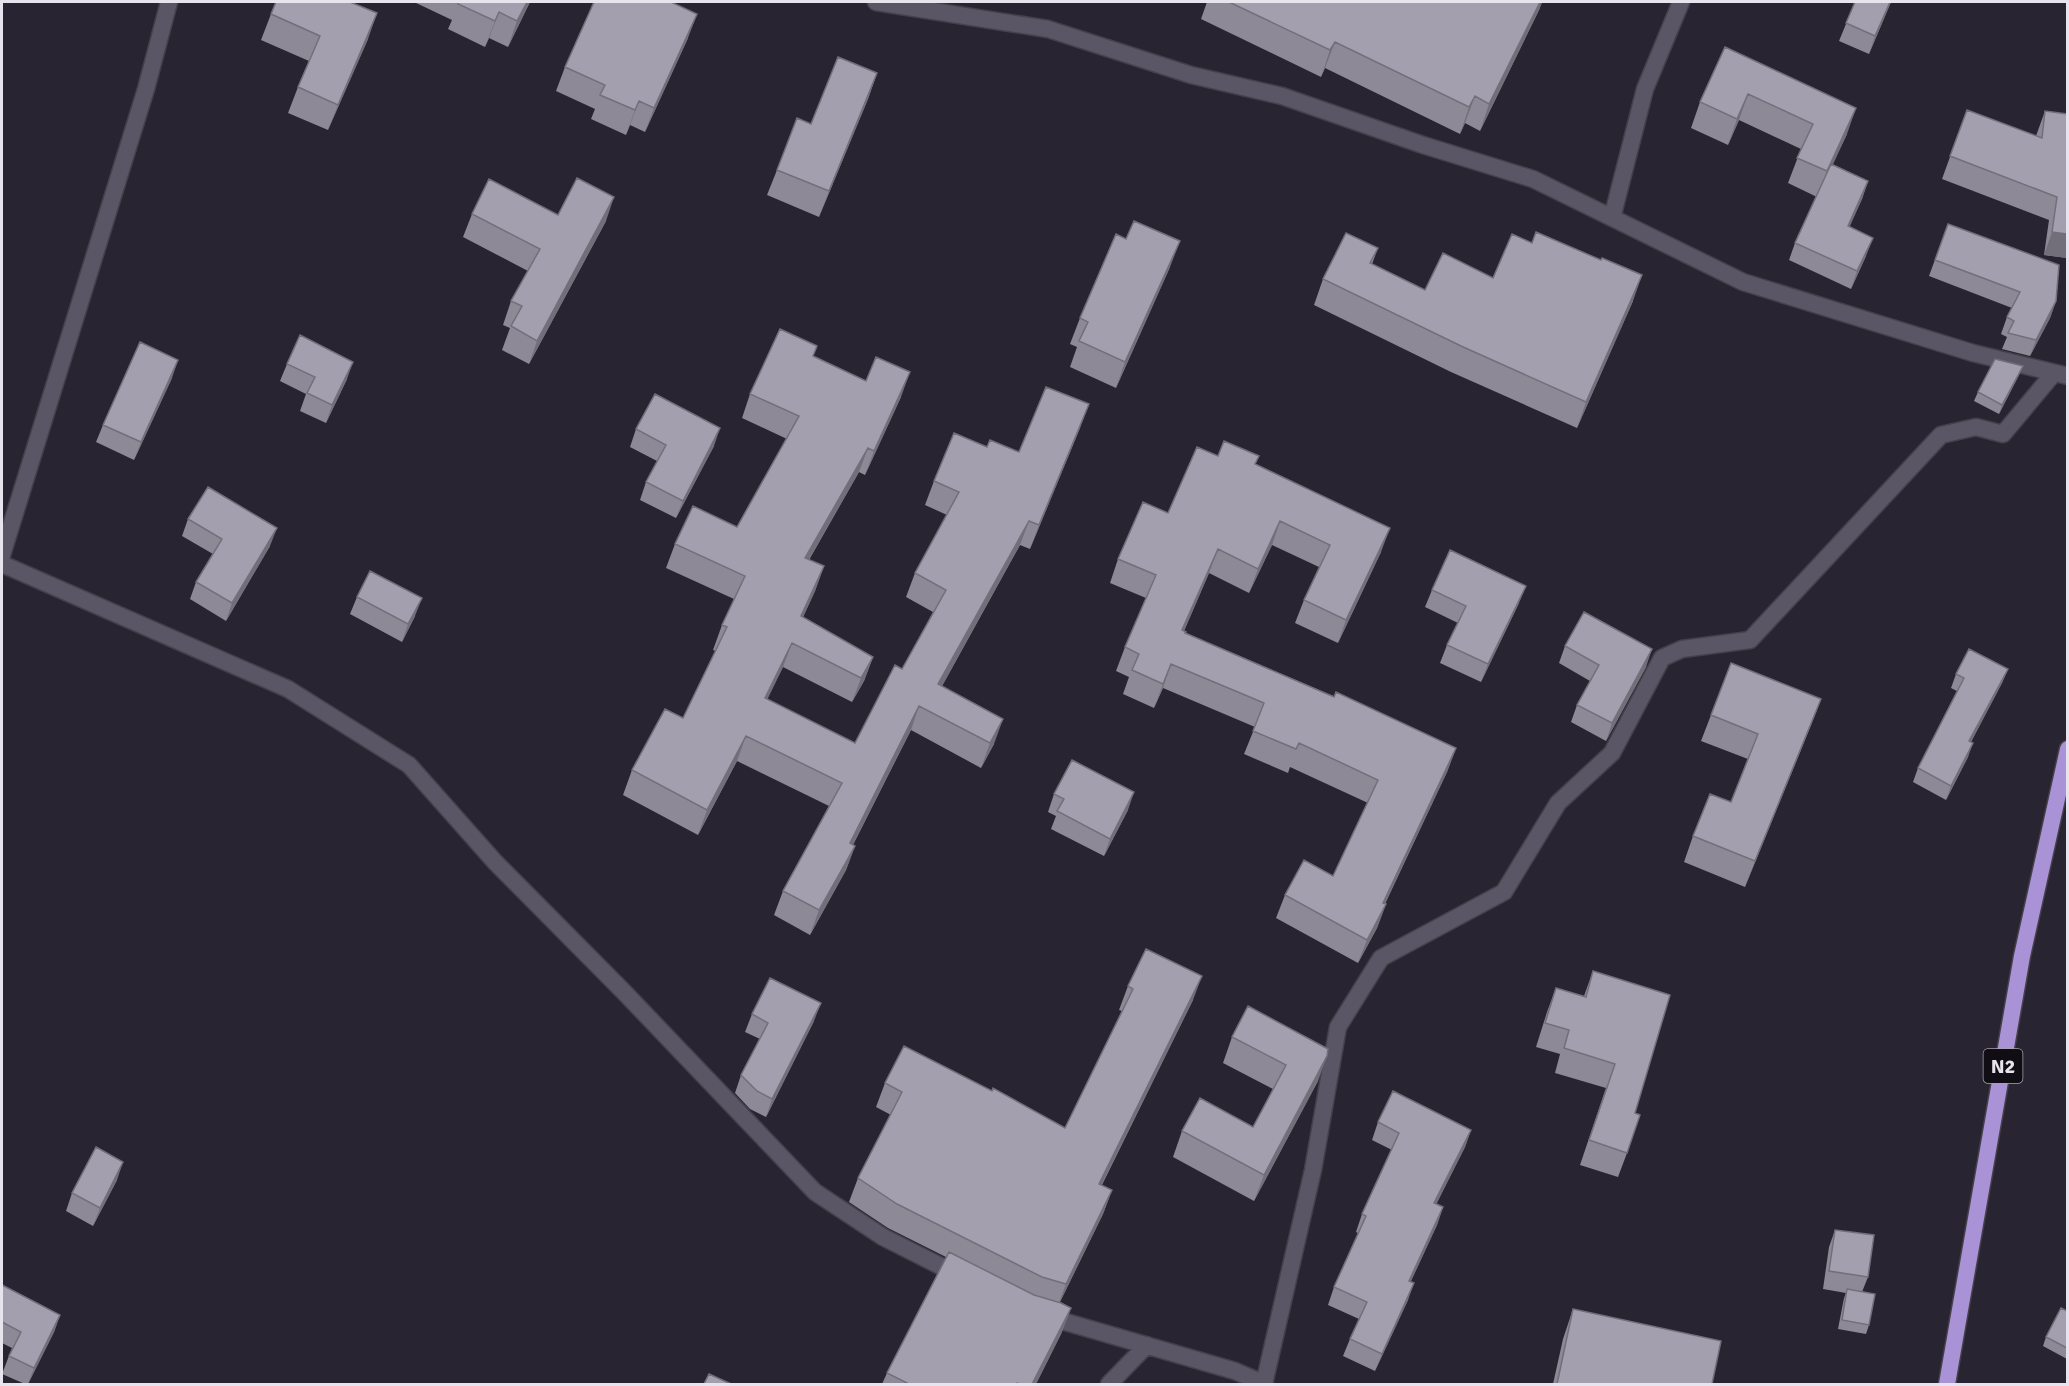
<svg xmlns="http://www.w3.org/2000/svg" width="2069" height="1386" viewBox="0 0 2069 1386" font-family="Signika,sans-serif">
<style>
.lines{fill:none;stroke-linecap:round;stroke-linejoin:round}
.minor-casing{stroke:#44414b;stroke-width:19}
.trunk-casing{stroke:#44414b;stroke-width:19}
.minor{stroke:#5b5665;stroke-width:16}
.trunk{stroke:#aa92d6;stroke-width:16}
.wall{fill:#8d8996}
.shaded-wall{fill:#736f7a}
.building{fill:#a49faf;stroke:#736f7a;stroke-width:1.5}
.labels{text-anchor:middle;stroke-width:6;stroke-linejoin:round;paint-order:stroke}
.shield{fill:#100e14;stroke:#a6a4ac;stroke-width:1.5}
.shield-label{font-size:20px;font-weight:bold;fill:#e7e4ed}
</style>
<rect width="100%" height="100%" fill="#282431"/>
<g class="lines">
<g class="minor-casing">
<path id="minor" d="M876,2L1048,29L1191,75L1282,96L1423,145L1533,179L1743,282L1973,353L2068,376
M1612,218L1645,89L1681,2
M2,555L146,89L169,2
M2,564L288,689L409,765L495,862L624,992L815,1192L883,1237L960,1276
M1045,1316L1235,1371L1265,1384
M1109,1384L1147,1345
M1264,1384L1313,1170L1338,1027L1381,958L1504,892L1558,803L1612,753L1662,658L1682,649L1750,640L1941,435L1976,427L2003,434L2054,373"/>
</g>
<g class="trunk-casing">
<path id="trunk" d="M1947,1384L2022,956L2068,749"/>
</g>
<use href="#minor" class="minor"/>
<use href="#trunk" class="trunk"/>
</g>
<path class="wall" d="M414,2H530L508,47L489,38L485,47L448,29L452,20Z
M1207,2H1542L1539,10L1480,131L1465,123L1460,134L1325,68L1321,77L1201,19Z
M1855,2H1891L1869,54L1839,41Z
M271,14L368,39L328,130L288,113L298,87L309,61L261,40Z
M688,38L645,132L630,125L626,135L591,119L595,109L556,91L565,67Z
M1725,47L1847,134L1832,165L1868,181L1862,199L1849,227L1866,256L1851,289L1789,260L1795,243L1817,197L1788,183L1801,149L1739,120L1728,145L1691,128L1700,102Z
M877,73L868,99L819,217L767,195L777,170L811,124Z
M1967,110L2036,136L2045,111L2067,258L2044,255L2049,220L1942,179Z
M472,214L606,221L529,364L502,350L510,328L503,325L511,301L528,271L463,237Z
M1948,224L2056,301L2050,318L2030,356L2002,349L2007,337L2001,334L2007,317L2012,308L1929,276Z
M1378,248L1372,264L1425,290L1493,278L1633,301L1577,428L1451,372L1314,305L1323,279Z
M1170,267L1116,388L1070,367L1077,347L1070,344L1080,318Z
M817,346L813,356L901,397L865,475L859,472L809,560L824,566L815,591L803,617L873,657L864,681L852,702L783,667L767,699L855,743L902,669L933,612L906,597L915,573L947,515L925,505L934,481L987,447L1019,452L1080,428L1030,549L1020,545L942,686L994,744L981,768L911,730L853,845L855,846L846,870L810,935L774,915L783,891L829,806L737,761L698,835L623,795L632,770L683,718L716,651L713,650L722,625L734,599L666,568L675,544L737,527L787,439L742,418L750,394Z
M287,364L347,379L326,423L300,411L306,394L280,381Z
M2023,366L2019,375L1999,414L1974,401L1978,392Z
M172,378L134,460L96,442L103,425Z
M636,429L714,446L676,518L640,500L646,482L657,461L630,447Z
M1218,456L1256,464L1381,552L1338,643L1295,623L1304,600L1319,567L1272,545L1249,593L1209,573L1184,631L1185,633L1456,748L1447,772L1385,904H1386L1377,928L1358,963L1276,918L1285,895L1333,876L1368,803L1290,767L1288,773L1244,754L1255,727L1163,688L1154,708L1123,694L1129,677L1116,671L1125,647L1146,598L1110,583L1118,559L1168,513Z
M188,519L270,546L226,621L190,599L196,582L213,554L182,536Z
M1432,590L1519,603L1481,682L1440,663L1447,645L1458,623L1425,607Z
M357,597L415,616L402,642L350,614Z
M1565,646L1646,667L1606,741L1571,722L1577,705L1590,681L1559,663Z
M2008,669L2002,683L1971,742L1968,757L1946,800L1913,782L1918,768L1957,691L1951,688L1956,674Z
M1821,699L1811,725L1745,887L1684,862L1693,836L1731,802L1748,759L1701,741L1711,715Z
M1054,794L1128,810L1104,856L1051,829L1056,816L1048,812Z
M1593,971L1635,1113L1627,1153L1618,1177L1580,1165L1606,1088L1555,1073L1560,1054L1536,1047L1547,1012L1556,988L1584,996Z
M1128,986L1193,1000L1102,1185L1112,1190L1103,1214L1060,1302L1071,1308L1061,1334L1036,1384H882L887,1373L946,1257L888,1228L849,1202L858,1178L891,1115L876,1107L885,1083L992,1091L1065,1128L1122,1011L1119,1010Z
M752,1014L814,1021L766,1117L750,1109L735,1093L741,1075L760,1039L745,1032Z
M1232,1037L1318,1081L1254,1201L1173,1157L1182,1131L1253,1127L1273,1089L1223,1063Z
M1378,1122L1471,1130L1465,1147L1436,1204L1443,1207L1437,1225L1411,1281L1408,1300L1375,1371L1343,1356L1350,1339L1359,1319L1328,1305L1334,1287L1358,1233L1356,1232L1362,1214L1392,1150L1372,1140Z
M117,1180L93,1226L66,1211L72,1193Z
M1835,1230L1868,1277L1862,1292L1869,1325L1866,1334L1838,1329L1844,1298L1846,1293L1823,1289L1829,1247Z
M2,1285L60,1315L54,1332L28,1384H25L2,1374L12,1348L2,1343Z
M1573,1309L1712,1384H1553L1563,1339Z
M2067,1311V1359L2043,1346L2046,1337Z"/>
<path class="shaded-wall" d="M527,2H530L508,47L517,21Z
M1540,2H1542L1539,10L1480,131L1489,104Z
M1890,2H1891L1869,54L1875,36Z
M499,12L489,38L485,47L495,21Z
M377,13L368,39L328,130L338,105Z
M697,14L688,38L645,132L654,108Z
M1335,42L1325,68L1321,77L1330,50Z
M877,73L868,99L819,217L829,191Z
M1748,94L1739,120L1728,145L1737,119Z
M1475,96L1465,123L1460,134L1469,107Z
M639,101L630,125L626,135L635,110Z
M1856,108L1847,134L1818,197L1827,171Z
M1868,181L1862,199L1842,244L1848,226Z
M614,197L606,221L529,364L537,341Z
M2052,232L2067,234V258L2044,255Z
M1873,238L1866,256L1851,289L1857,271Z
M1180,241L1170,267L1116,388L1125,362Z
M1642,275L1633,301L1577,428L1586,402Z
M2056,301L2050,318L2030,356L2036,340Z
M178,360L172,378L134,460L141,442Z
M353,362L347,379L326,423L332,405Z
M2023,366L2019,375L1999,414L2002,405Z
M910,372L901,397L865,475L874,451Z
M1089,404L1080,428L1030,549L1039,525Z
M720,428L714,446L676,518L683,501Z
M868,448L859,472L796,582L805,558Z
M1029,521L1020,545L930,708L938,684Z
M1280,521L1272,545L1249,593L1258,569Z
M277,528L270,546L226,621L232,603Z
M1390,528L1381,552L1338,643L1346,620Z
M1218,549L1209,573L1174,654L1182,630Z
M824,566L815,591L792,641L801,616Z
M1526,586L1519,603L1481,682L1488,664Z
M422,598L415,616L402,642L408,624Z
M792,643L783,667L756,723L765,698Z
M1652,649L1646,667L1606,741L1612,723Z
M873,657L864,681L852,702L861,678Z
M1171,664L1163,688L1154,708L1163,684Z
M2008,669L2002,683L1964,755L1969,741Z
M1821,699L1811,725L1745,887L1755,861Z
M919,706L911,730L841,868L850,843Z
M1003,719L994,744L981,768L990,743Z
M746,736L737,761L698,835L707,810Z
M1973,743L1968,757L1946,800L1951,786Z
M1456,748L1447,772L1376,922L1386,904L1377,928L1358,963L1367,940L1383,903Z
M1134,792L1128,810L1104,856L1110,839Z
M855,846L846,870L810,935L819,910Z
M1202,976L1193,1000L1090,1208L1099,1184Z
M821,1003L814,1021L766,1117L772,1099Z
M1327,1056L1318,1081L1254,1201L1264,1175Z
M1471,1130L1465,1147L1428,1221L1434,1203Z
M123,1162L117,1180L93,1226L100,1208Z
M1112,1190L1103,1214L1057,1308L1066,1284Z
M1443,1207L1437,1225L1403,1298L1409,1281Z
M1414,1283L1408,1300L1375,1371L1382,1354Z
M1071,1308L1061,1334L1036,1384H1032Z
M60,1315L54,1332L28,1384L34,1368Z"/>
<path class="building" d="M276,2H350L377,13L338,105L298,87L320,36L271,14Z
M459,2H527L517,21L499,12L495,21L458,4Z
M594,2H671L697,14L654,108L639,101L635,110L600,95L605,85L565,67Z
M1229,2H1540L1489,104L1475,96L1469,107L1335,42L1330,50Z
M1855,2H1890L1875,36L1846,23Z
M1725,47L1856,108L1827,171L1797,158L1813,124L1748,94L1737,119L1700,102Z
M838,57L877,73L829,191L777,170L797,118L811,124Z
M1967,110L2042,138L2045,111L2067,114V234L2052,232L2057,197L1950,156Z
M1831,164L1868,181L1848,226L1873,238L1857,271L1795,243Z
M577,178L614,197L537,341L511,326L522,306L511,301L540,249L472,214L489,179L558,215Z
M1134,221L1180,241L1125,362L1079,341L1088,322L1080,318L1116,234L1126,239Z
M1948,224L2059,265L2056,301L2036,340L2008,333L2014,321L2007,317L2020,292L1935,260Z
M1536,232L1601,260L1602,258L1642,275L1586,402L1461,346L1323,279L1346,233L1378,248L1370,263L1425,290L1443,253L1493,278L1512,234L1532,243Z
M780,329L817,346L813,356L866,381L876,357L910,372L874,451L868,448L805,558L824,566L801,616L873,657L861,678L792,643L765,698L855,743L895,665L902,669L946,590L915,573L959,492L934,481L954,433L987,447L990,440L1019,452L1046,387L1089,404L1039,525L1029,521L938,684L1003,719L990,743L919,706L850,843L855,846L819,910L783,891L842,783L746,736L707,810L632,770L665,709L683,718L727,627L722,625L745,576L675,544L693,506L737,527L799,416L750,394Z
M300,335L353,362L332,405L307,393L315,377L287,364Z
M140,342L178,360L141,442L103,425Z
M1995,359L2023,366L2002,405L1978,392Z
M655,394L720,428L683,501L646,482L666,445L636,429Z
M1224,441L1259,456L1255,464L1390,528L1346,620L1304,600L1330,545L1280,521L1258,569L1218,549L1182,630L1186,632L1185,633L1334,697L1336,692L1456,748L1383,903L1386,904L1367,940L1285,895L1304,860L1333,876L1378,780L1299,743L1296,749L1253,731L1264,703L1171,664L1163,684L1132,670L1139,654L1125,647L1156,575L1118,559L1143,502L1168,513L1197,447L1218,456Z
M208,487L277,528L232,603L196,582L222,539L188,519Z
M1450,550L1526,586L1488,664L1447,645L1466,606L1432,590Z
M370,571L422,598L408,624L357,597Z
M1584,612L1652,649L1612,723L1577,705L1599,665L1565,646Z
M1969,649L2008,669L1969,741L1973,743L1951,786L1918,768L1964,678L1956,674Z
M1731,663L1821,699L1755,861L1693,836L1710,794L1731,802L1758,734L1711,715Z
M1072,760L1134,792L1110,839L1057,811L1064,799L1054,794Z
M1146,949L1202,976L1099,1184L1112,1190L1066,1284L1042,1277L897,1204L858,1178L902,1092L885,1083L904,1046L992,1091L993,1088L1065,1128L1133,989L1128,986Z
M1593,971L1670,995L1635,1113L1640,1115L1627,1153L1589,1140L1615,1064L1564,1048L1569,1030L1545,1023L1556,988L1586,997Z
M770,978L821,1003L772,1099L757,1091L741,1075L768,1023L752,1014Z
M1248,1006L1328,1049L1327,1056L1264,1175L1182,1131L1200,1098L1253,1127L1286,1065L1232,1037Z
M1393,1091L1471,1130L1434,1203L1443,1207L1409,1281L1414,1283L1382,1354L1350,1339L1367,1302L1334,1287L1366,1216L1362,1214L1399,1133L1378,1122Z
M96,1147L123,1162L100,1208L72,1193Z
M1835,1230L1874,1235L1868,1277L1829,1271Z
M949,1252L1034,1295L1061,1303L1071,1308L1032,1384H1020L1017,1383L1016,1384H909L887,1373Z
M2,1285L60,1315L34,1368L9,1356L21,1332L2,1322Z
M1847,1289L1875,1294L1869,1325L1842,1320Z
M2061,1308L2067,1311V1348L2046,1337Z
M1573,1309L1721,1341L1712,1384H1557Z
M709,1374L731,1384H704Z"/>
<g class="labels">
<rect class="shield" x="1983.5" y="1049" width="39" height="34" rx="4.5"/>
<g class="shield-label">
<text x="2003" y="1073">N2</text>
</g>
</g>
<rect width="2069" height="1386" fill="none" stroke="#e7e4ed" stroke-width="6"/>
</svg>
